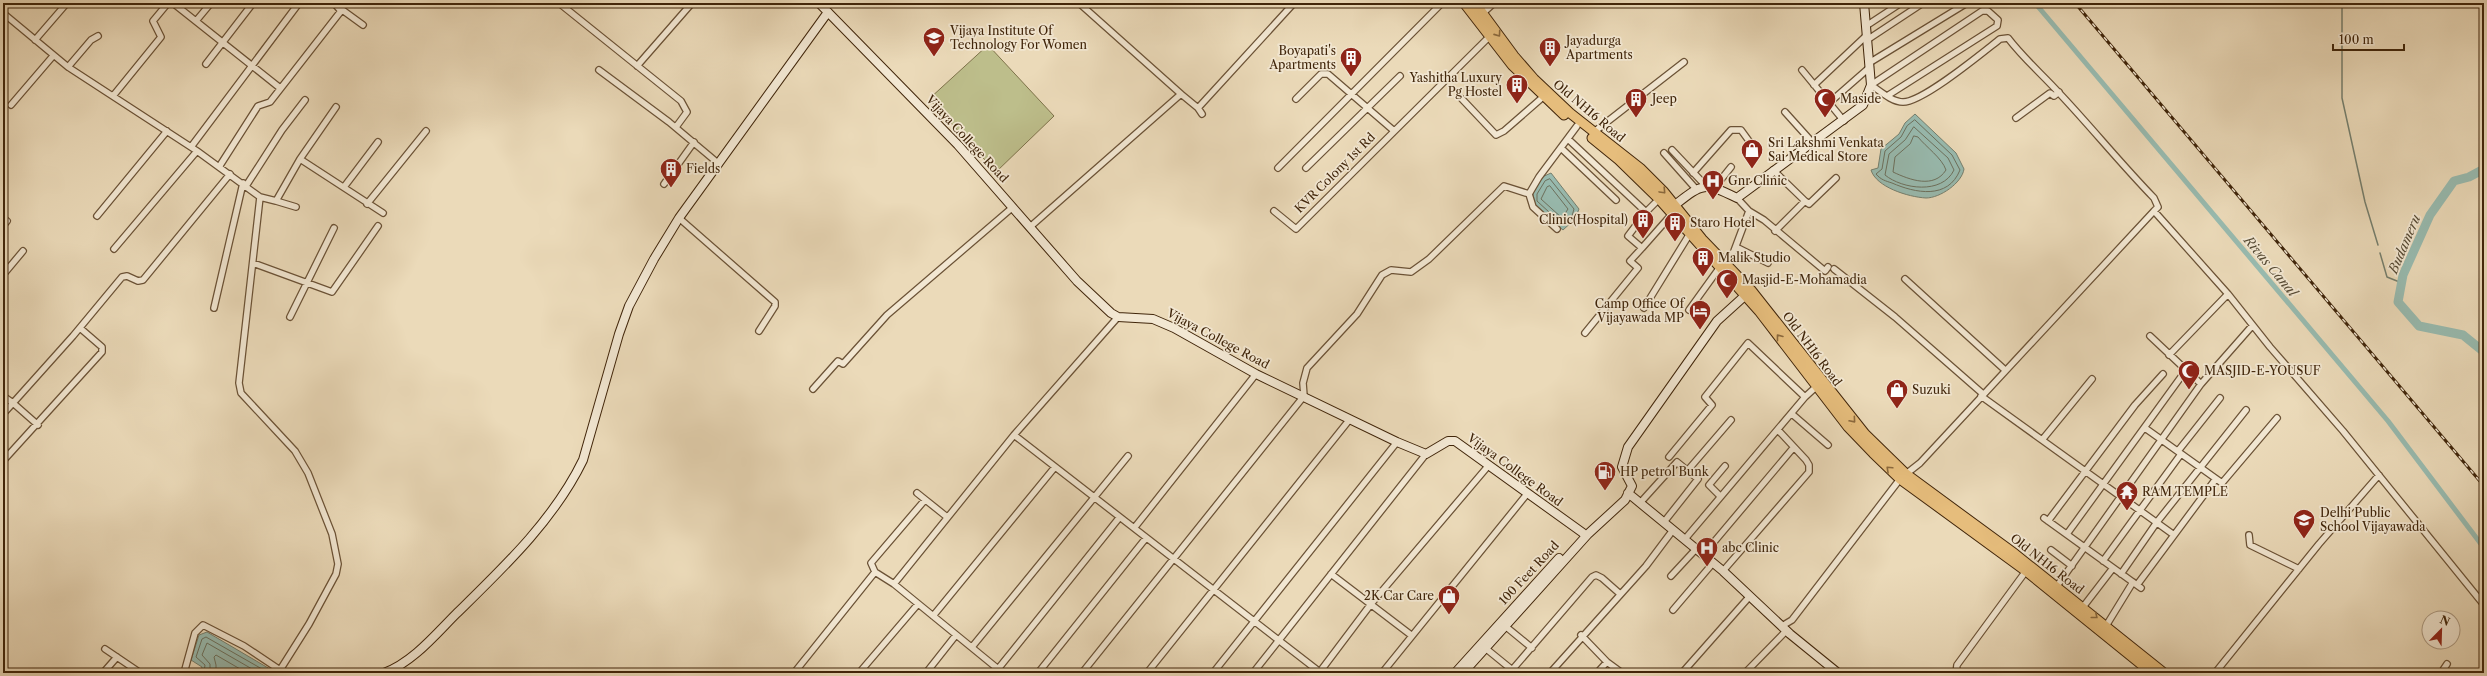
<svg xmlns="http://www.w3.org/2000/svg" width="2487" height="676" viewBox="0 0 2487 676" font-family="'Libre Caslon Text',serif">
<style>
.green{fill:#bdbe8b;stroke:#7e724a}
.water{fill:#98bbb0;stroke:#757f6e}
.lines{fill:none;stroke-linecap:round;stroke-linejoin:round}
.shore{stroke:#6c705d;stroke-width:1}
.stream{stroke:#757f6e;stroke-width:1.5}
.canal{stroke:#98bbb0;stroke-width:5}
.river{stroke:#98bbb0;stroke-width:9}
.street-casing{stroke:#6b5236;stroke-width:8}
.secondary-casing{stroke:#40250a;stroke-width:10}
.primary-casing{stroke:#40250a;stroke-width:11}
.street{stroke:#f2e7d2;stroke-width:5.5}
.secondary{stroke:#f2e7d2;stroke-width:8}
.primary{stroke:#e6bd7c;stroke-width:9}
.rail-casing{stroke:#40250a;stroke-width:3}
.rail{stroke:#f2e7d2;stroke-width:1.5;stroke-dasharray:4.5;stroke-linecap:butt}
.oneway{stroke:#8b693d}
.labels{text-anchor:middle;stroke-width:3.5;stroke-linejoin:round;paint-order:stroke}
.poi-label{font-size:12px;fill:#40250a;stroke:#f2e7d2;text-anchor:start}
.street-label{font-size:12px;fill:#40250a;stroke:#f2e7d2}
.water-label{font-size:13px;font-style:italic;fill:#564a34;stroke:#f2e7d2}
</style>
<rect width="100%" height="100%" fill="#ebdab9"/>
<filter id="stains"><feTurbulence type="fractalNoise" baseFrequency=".005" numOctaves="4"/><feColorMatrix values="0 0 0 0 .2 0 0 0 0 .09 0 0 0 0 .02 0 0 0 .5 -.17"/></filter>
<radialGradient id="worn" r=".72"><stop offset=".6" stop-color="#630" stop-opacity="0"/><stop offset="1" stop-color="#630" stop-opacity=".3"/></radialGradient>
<path class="green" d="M988,45L1054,116L996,172L929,99Z"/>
<path class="water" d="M1915,114L1956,153L1964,169C1962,183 1940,198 1926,198C1908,197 1876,187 1871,170L1878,168L1881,149L1899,134L1905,123Z
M1551,173L1579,209L1575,219L1563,230L1533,204V193L1542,177Z
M207,632L275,672V673H200L202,667L191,660L199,635Z"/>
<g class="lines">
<path class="shore" d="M1915,120L1952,155L1960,170C1948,200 1915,193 1892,183C1886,181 1881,180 1876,174L1882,169L1885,151L1901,137L1907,126Z
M1914,127L1948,158L1954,170C1942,195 1902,189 1885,175L1889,154L1905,140Z
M1914,136L1918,137C1926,147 1942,158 1946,170C1934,189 1910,180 1893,172L1895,157L1910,144Z
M1550,179L1574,209L1572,216L1562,224L1537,201V194L1545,181Z
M1550,186L1568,209L1562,218L1541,199L1547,187Z
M204,673L205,665L196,657L202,639L206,637L269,673
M210,673V664L202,655L207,643L259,673
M216,673V665L214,657L216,655L247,673"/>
<path class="stream" d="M2342,3V98L2365,202L2378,245
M2380,253L2387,277L2402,283"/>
<path class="canal" d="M2035,3L2388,421L2484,548"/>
<path class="river" d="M2484,169L2469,177L2454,181L2430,215L2403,275L2398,302L2419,326L2463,335L2484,352"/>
<g class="street-casing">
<path id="street" d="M173,3L280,88
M559,3L681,101L687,112L676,127
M1079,3L1181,94
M341,9L363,25
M3,13L68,67L197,151L260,197L239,383L241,393L295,451L308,473L332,534L338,564L336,574L309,624L280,670
M1483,13L1494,3
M196,21L211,3
M1866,26L1901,3
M35,40L67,3
M1867,40L1923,3
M1869,63L1967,3
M206,64L253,3
M637,66L692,3
M68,67L91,40L98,36
M599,70L669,122L719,164
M1802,70L1844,121
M1814,85L1867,35
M113,96L161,37L153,21L168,3
M1887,96L1997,26L1998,20L1988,11H1982L1871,85C1880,91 1892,102 1903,102C1923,102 1982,53 2000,39L2008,38C2024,59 2043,75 2060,94C2092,128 2121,164 2154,198L2158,207L2154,211
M1296,99L1321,74H1328L1393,130
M1462,99L1496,135L1504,131L1543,97
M1829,103L1870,67
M11,105L53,56
M1198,108L1202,114
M1785,112L1812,142
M2016,118L2050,93L2054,96L2059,92
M1594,132L1684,62
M1568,139L1646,212L1628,236L1642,248L1672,214
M191,147L299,3
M1561,148L1616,200
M1672,150L1706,186
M1664,153L1696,189
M300,159L336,107
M219,167L258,106L270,102L341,11L334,3
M1278,168L1442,3
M1306,168L1400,76
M1773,170L1805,201
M1693,173L1731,130H1741L1749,141
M664,184L694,142
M246,186L282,130L305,100
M344,187L378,142
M1715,187L1731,167
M260,197L276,201L300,159L383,213
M1737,198L1749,211L1764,220L1825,271L1828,267
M276,201L296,207
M367,204L426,131
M1274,211L1296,229L1490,36
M1646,212L1659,199
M97,216L167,131
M679,218L775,302V306L759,331
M3,226L7,221
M1030,227L1181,94L1198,108L1294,3
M1557,229L1533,207L1529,194L1539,177L1577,126
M1775,231L1805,201L1809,204L1836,178
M1736,247L1768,263
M114,249L197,151
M253,263L332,292L378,226
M1726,264L1734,251L1749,211
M1834,269L1895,317L1983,394
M3,275L23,251
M1905,279L2005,370
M214,308L243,183
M1644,308L1689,235
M1689,310L1720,267
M290,317L334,228
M1585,333L1638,268L1630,261L1642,248
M2150,336L2201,384
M2169,355L2228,294
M2092,379L2042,440L2174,535
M813,389L838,361L843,364L887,315L1013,207
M3,396L13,403L3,414
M1981,396L2042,440
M1792,414L1828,445
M38,425L13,403L73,336L122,277L127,276L138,281L143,280L230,174
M2145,428L2222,483L2277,418
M1014,435L1118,317
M2178,451L2220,398
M1669,457L1712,405L1705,397L1748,343L1805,397
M3,461L102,352V347L80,328
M1688,470L1731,420
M1906,474L1920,463L2154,211L2228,294L2270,347L2343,431L2484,605
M917,493L947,517
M1720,496L1709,485L1725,466
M924,501L871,563L875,572L894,584L1003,673
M1640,503L1677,462L1698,479L1664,522
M2044,518L2141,588
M2048,521L2135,405L2163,374
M1135,527L1256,374
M2067,534L2186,370
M2249,535L2250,545L2299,569
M1685,539L1805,397L1817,386
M2051,550L2072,566
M1703,555L1794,447
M2103,561L2181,454
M1723,571L1809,472V465L1806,460L1778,430
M1331,574L1411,635
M2121,574L2157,522L2246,410
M1671,576L1696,549
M894,584L1014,435L1321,673
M2137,585L2215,480
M2057,586L2201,384L2252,326
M2083,607L2113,568
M1673,610L1713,563
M933,616L1055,467
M1504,625L1532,648
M1782,626L1792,620L1900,479
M2106,626L2133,582
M1581,635L1607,662L1622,673
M972,647L1128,456
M1484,647L1516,673
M105,649L139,672L138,673
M998,669L1119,518
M1512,670L1592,577L1596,575L1602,578L1619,593
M103,673L117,657
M184,673L195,633L203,625L244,646L280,670L281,673
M794,673L875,572
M859,673L918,604
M926,673L956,635
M1038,673L1146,538
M1082,673L1304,396L1303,383L1307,368L1357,314L1382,275L1391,270L1411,272L1429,259L1504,186L1529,194
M1147,673L1350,419
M1213,673L1397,442
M1253,673L1426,454
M1319,673L1371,604L1489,465
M1382,673L1527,494
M1550,673L1646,566L1673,530
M1597,673L1607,662
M1682,673L1750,596
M1745,673L1787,630
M1956,673L1957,665L2026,571
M2215,673L2319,544L2379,475
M2441,673L2447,664"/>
</g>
<g class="secondary-casing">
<path id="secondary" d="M819,3L958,145L1077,281L1111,313L1118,317L1153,319L1174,328L1256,374L1397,442L1426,454L1448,441H1455L1583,533
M1675,205C1703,183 1704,182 1737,198L1863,105L1871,85L1864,3
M1628,493L1723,571L1790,634L1838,673
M384,673C413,662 435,635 456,614C503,568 554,520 583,460L619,334L629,306L654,259L679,218L828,12
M1455,673L1559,558
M1463,673L1588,534L1625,500L1632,486L1622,467L1628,447L1717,321L1749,292"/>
</g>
<g class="primary-casing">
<path id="primary" d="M1464,3L1512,65L1564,115
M1475,3L1514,56L1534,79L1570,113L1640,168L1664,192L1702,239L1751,290L1865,434L1906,474L2015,554L2164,673
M1592,138L1619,160L1659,199L1759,311L1848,427L1873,453L1900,479L2026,571L2152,673"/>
</g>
<use href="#street" class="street"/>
<use href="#secondary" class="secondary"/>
<use href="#primary" class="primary"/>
<g class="rail-casing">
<path id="rail" d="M2075,3L2484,486"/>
</g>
<use href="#rail" class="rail"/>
</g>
<defs><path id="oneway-chevron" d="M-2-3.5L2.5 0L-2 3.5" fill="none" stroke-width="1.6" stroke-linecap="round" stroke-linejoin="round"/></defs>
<g class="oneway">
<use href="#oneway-chevron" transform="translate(1498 34) rotate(55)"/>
<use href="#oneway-chevron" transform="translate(1663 191) rotate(47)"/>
<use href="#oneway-chevron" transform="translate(1779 337) rotate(-128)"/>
<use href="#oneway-chevron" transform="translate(1853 420) rotate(49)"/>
<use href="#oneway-chevron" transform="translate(1889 469) rotate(-137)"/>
<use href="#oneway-chevron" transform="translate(2095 616) rotate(39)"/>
</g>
<defs>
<g id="university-pin" transform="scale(1.15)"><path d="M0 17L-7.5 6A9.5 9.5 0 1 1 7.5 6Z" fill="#8f2418" stroke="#f2e7d2"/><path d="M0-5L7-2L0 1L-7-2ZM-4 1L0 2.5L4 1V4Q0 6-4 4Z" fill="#fff"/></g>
<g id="building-pin" transform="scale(1.15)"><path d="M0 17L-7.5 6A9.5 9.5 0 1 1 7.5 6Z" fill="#8f2418" stroke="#f2e7d2"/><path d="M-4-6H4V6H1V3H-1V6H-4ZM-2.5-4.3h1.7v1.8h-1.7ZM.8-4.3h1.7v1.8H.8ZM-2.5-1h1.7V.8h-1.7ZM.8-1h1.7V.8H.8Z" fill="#fff"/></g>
<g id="mosque-pin" transform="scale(1.15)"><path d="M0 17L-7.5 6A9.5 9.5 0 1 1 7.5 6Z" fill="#8f2418" stroke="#f2e7d2"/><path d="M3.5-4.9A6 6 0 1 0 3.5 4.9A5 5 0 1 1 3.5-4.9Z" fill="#fff"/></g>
<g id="shop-pin" transform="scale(1.15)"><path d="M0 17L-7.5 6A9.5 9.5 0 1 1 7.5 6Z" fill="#8f2418" stroke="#f2e7d2"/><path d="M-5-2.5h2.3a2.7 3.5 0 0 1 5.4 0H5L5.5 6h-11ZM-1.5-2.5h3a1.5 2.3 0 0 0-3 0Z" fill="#fff"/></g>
<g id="hospital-pin" transform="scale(1.15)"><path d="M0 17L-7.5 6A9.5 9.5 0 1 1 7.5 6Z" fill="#8f2418" stroke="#f2e7d2"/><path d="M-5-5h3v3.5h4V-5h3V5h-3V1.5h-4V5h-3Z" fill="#fff"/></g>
<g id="hotel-pin" transform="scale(1.15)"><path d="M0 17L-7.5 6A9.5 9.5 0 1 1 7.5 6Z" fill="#8f2418" stroke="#f2e7d2"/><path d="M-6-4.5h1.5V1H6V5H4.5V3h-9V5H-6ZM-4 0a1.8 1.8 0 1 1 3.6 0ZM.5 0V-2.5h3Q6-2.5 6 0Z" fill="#fff"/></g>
<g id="fuel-pin" transform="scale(1.15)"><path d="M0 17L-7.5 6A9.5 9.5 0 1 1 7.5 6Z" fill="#8f2418" stroke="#f2e7d2"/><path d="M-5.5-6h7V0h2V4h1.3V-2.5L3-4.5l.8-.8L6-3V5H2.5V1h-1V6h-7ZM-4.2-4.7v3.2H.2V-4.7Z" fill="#fff"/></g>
<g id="temple-pin" transform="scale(1.15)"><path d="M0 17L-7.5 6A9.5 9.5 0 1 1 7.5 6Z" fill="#8f2418" stroke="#f2e7d2"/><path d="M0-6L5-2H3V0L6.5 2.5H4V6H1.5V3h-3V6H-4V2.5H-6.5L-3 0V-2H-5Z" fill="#fff"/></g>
<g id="school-pin" transform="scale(1.15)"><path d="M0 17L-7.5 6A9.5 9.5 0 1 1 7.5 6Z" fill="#8f2418" stroke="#f2e7d2"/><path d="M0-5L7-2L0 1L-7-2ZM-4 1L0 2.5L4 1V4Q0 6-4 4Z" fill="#fff"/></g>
</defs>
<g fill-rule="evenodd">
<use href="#university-pin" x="934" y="38"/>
<use href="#building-pin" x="1550" y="48"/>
<use href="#building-pin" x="1351" y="58"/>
<use href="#building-pin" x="1517" y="85"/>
<use href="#building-pin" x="1636" y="99"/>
<use href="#mosque-pin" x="1825" y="99"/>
<use href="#shop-pin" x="1752" y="150"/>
<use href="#building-pin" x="671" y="169"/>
<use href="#hospital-pin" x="1713" y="181"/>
<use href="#building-pin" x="1643" y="220"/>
<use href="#building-pin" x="1675" y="223"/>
<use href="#building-pin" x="1703" y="258"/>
<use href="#mosque-pin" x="1727" y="280"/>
<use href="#hotel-pin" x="1700" y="311"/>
<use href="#mosque-pin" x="2189" y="371"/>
<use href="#shop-pin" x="1897" y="390"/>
<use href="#fuel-pin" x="1605" y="472"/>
<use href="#temple-pin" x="2127" y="492"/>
<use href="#school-pin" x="2304" y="520"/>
<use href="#hospital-pin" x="1707" y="548"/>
<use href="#shop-pin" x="1449" y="596"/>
</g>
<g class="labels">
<g class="poi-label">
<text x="950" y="35">Vijaya Institute Of<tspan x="950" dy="14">Technology For Women</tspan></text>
<text x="1566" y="45">Jayadurga<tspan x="1566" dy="14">Apartments</tspan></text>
<text x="1336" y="55" text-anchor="end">Boyapati's<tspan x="1336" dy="14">Apartments</tspan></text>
<text x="1502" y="82" text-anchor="end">Yashitha Luxury<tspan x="1502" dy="14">Pg Hostel</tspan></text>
<text x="1652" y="103">Jeep</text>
<text x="1840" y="103">Maside</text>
<text x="1768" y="147">Sri Lakshmi Venkata<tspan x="1768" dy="14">Sai Medical Store</tspan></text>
<text x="686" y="173">Fields</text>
<text x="1728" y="185">Gnr Clinic</text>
<text x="1628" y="224" text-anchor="end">Clinic(Hospital)</text>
<text x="1690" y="227">Staro Hotel</text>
<text x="1718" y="262">Malik Studio</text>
<text x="1742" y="284">Masjid-E-Mohamadia</text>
<text x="1684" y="308" text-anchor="end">Camp Office Of<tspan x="1684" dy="14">Vijayawada MP</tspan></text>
<text x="2204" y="375">MASJID-E-YOUSUF</text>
<text x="1912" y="394">Suzuki</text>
<text x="1620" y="476">HP petrol Bunk</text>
<text x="2142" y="496">RAM TEMPLE</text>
<text x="2320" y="517">Delhi Public<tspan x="2320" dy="14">School Vijayawada</tspan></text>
<text x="1722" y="552">abc Clinic</text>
<text x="1434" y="600" text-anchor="end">2K Car Care</text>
</g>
<g class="street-label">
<text transform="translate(1589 111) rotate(40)" y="4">Old NH16 Road</text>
<text transform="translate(967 139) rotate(47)" y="4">Vijaya College Road</text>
<text transform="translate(1335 173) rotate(-45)" y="4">KVR Colony 1st Rd</text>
<text transform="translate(1218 339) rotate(28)" y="4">Vijaya College Road</text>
<text transform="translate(1812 349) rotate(53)" y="4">Old NH16 Road</text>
<text transform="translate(1515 470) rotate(36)" y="4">Vijaya College Road</text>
<text transform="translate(2047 564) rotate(38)" y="4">Old NH16 Road</text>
<text transform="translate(1529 573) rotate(-47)" y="4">100 Feet Road</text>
</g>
<g class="water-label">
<text transform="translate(2404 244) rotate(-67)" y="5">Budameru</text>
<text transform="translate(2271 266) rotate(50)" y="5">Rivas Canal</text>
</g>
</g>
<rect width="2487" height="676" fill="none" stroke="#ebdab9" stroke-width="16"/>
<rect x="4" y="4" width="2479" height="668" fill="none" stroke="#40250a" stroke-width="2"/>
<rect x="8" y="8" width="2471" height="660" fill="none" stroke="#40250a"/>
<g transform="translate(2441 630) rotate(23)"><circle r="19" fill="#f2e7d2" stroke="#ab9982"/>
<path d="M0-3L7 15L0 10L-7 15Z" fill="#8f2418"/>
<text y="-6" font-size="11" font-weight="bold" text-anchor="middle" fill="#40250a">N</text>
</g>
<path d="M2333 44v6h71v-6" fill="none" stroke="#40250a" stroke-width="2"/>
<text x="2339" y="44" font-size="12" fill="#40250a" stroke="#f2e7d2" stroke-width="3" paint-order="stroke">100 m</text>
<rect width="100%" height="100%" filter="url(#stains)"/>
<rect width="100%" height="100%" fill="url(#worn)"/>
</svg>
